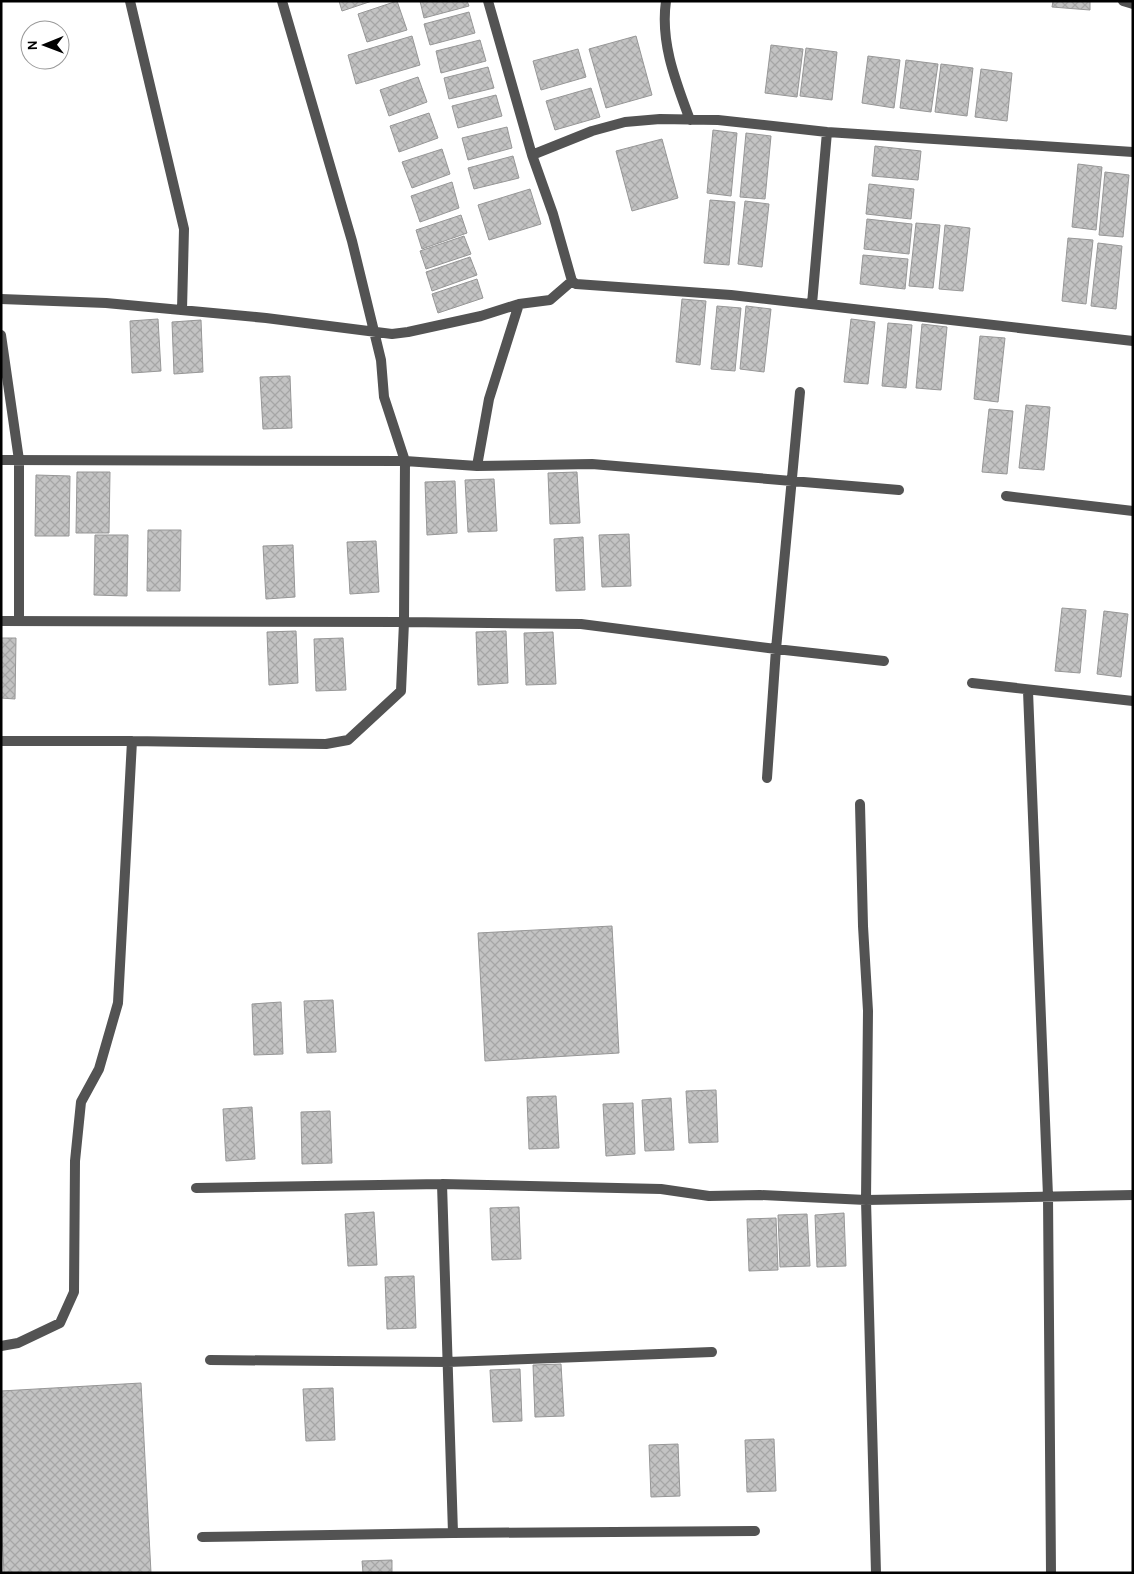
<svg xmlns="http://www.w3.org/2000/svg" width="1134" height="1574" viewBox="0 0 1134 1574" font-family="Karla,sans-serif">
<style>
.building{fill:url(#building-cross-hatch);stroke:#979797}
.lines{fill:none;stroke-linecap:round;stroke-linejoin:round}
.minor{stroke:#535353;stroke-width:10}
</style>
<defs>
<pattern id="building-cross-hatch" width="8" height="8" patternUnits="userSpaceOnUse" patternTransform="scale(1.25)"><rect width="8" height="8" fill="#c3c3c3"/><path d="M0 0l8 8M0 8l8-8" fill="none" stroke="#a6a6a6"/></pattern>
</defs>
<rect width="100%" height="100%" fill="#fff"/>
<path class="building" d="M339,1H372L342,11Z
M397,1L407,30L367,42L358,14Z
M420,1H467L469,6L424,18Z
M1053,1H1090V10L1052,7Z
M469,12L475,33L430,45L424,24Z
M412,36L420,65L356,84L348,55Z
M636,36L652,95L606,108L589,49Z
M480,40L486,61L441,73L436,51Z
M771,45L803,49L797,97L765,93Z
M806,48L837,52L832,100L800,96Z
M578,49L586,77L541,90L533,61Z
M868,56L900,60L894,108L862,103Z
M906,60L938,64L931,112L900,108Z
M941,64L973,68L967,116L935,112Z
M488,67L494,88L449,99L444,78Z
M981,69L1012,73L1007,121L975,117Z
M418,77L427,102L389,116L380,90Z
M591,88L600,117L555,130L546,101Z
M496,95L502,116L458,128L452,106Z
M429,113L438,138L399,152L390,126Z
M507,127L512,148L468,160L462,138Z
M713,130L737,133L731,196L707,193Z
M746,133L771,136L765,199L740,197Z
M662,139L678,198L632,211L616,151Z
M875,146L921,151L918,180L872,176Z
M442,149L450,174L412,188L402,162Z
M513,156L519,178L474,189L468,168Z
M1078,164L1102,167L1096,230L1072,227Z
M1105,172L1129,175L1123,237L1099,235Z
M452,182L459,208L420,222L411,196Z
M869,184L914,189L911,219L866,214Z
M530,189L541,224L489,240L478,205Z
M710,200L735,202L729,265L704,263Z
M745,201L769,204L762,267L738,264Z
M461,215L467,233L422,249L416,230Z
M867,219L912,224L909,254L864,249Z
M916,223L940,225L933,288L909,286Z
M945,225L970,228L963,291L939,289Z
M464,236L471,254L426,269L420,251Z
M1068,238L1093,240L1086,304L1062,301Z
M1098,243L1122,246L1116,309L1091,306Z
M863,255L908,259L905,289L860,284Z
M470,257L477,275L432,291L426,272Z
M477,279L483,298L438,313L432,294Z
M682,299L706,301L700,365L676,362Z
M717,306L741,308L735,371L711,369Z
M746,306L771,309L764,372L740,369Z
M158,319L161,371L132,373L130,321Z
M851,319L875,322L868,384L844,382Z
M201,320L203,372L174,374L172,322Z
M888,323L912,325L906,388L882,386Z
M922,324L947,327L941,390L916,388Z
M980,336L1005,338L998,402L974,399Z
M290,376L292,428L263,429L260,377Z
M1026,405L1050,407L1044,470L1019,468Z
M989,409L1013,411L1007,474L982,472Z
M77,472H110L109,533H76Z
M577,472L580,523L550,524L548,473Z
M36,475L70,476L69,536H35Z
M494,479L497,531L468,532L465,480Z
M455,481L457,533L427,535L425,482Z
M148,530H181L180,591H147Z
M629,534L631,586L602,587L599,535Z
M95,535H128L127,596L94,595Z
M583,537L585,590L556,591L554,539Z
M376,541L379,592L350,594L347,542Z
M293,545L295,597L266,599L263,546Z
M1062,608L1086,610L1080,673L1055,671Z
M1104,611L1128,614L1121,677L1097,674Z
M296,631L298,683L269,685L267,632Z
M506,631L508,683L478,685L476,632Z
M553,632L556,684L526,685L524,633Z
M1,638H16L15,699L1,698Z
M343,638L346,690L316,691L314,639Z
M612,926L619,1053L485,1061L478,933Z
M333,1000L336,1052L307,1053L304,1001Z
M281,1002L283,1054L254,1055L252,1004Z
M716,1090L718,1142L689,1143L686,1091Z
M556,1096L559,1148L529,1149L527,1097Z
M671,1098L674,1150L645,1151L642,1100Z
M633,1103L635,1154L606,1156L603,1104Z
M252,1107L255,1159L226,1161L223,1109Z
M330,1111L332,1163L302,1164L301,1112Z
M519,1207L521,1259L492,1260L490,1208Z
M374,1212L377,1265L348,1266L345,1214Z
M844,1213L846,1266L817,1267L815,1215Z
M807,1214L810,1266L780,1267L778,1215Z
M776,1218L778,1270L749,1271L747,1219Z
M414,1276L416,1328L387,1329L385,1277Z
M561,1364L564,1416L535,1417L533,1365Z
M520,1369L522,1421L493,1422L490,1370Z
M141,1383L151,1573H4L1,1518V1391Z
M333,1388L335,1440L306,1441L303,1389Z
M774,1439L776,1491L747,1492L745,1440Z
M678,1444L680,1496L651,1497L649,1445Z
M392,1560V1573H363L362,1561Z"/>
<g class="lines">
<path class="minor" d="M130,1L184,229L182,310
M488,1L532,155L553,214L572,281L576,284L731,295L1133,341
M666,1C660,43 676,82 690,120
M1123,1L1133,4
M532,155L592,131L625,122L660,119L718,120L827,132L1133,152
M1,299L106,303L266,318L392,334L408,332L481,316L519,304L550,300L572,281
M812,304L827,132
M1,335L19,460V620
M1,460L405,461L477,466L592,464L899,490
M477,466L489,399L519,304
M1006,496L1133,511
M1,621L404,622L581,624L776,649L884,661
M972,683L1133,701
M1028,691L1048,1196L1051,1573
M1,741H132L326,744L348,740L401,691L404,622L405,461L384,397L381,360L352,241L282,1
M767,778L776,649L800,392
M860,804L863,926L868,1011L866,1200L876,1573
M442,1184L453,1533
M196,1188L442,1184L661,1189L709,1196L760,1195L866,1200L1133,1195
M1,1346L18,1343L60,1323L74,1292L75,1161L81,1102L99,1069L118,1003L132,741
M210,1360L448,1362L712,1352
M202,1537L453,1533L755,1531"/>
</g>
<rect width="1134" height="1574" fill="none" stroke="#000000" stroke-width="5"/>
<g transform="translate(45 45) rotate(269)"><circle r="24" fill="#ffffff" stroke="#999999"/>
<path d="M0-4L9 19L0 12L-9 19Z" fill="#000000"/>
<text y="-8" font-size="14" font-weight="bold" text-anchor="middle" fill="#000000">N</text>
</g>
</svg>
